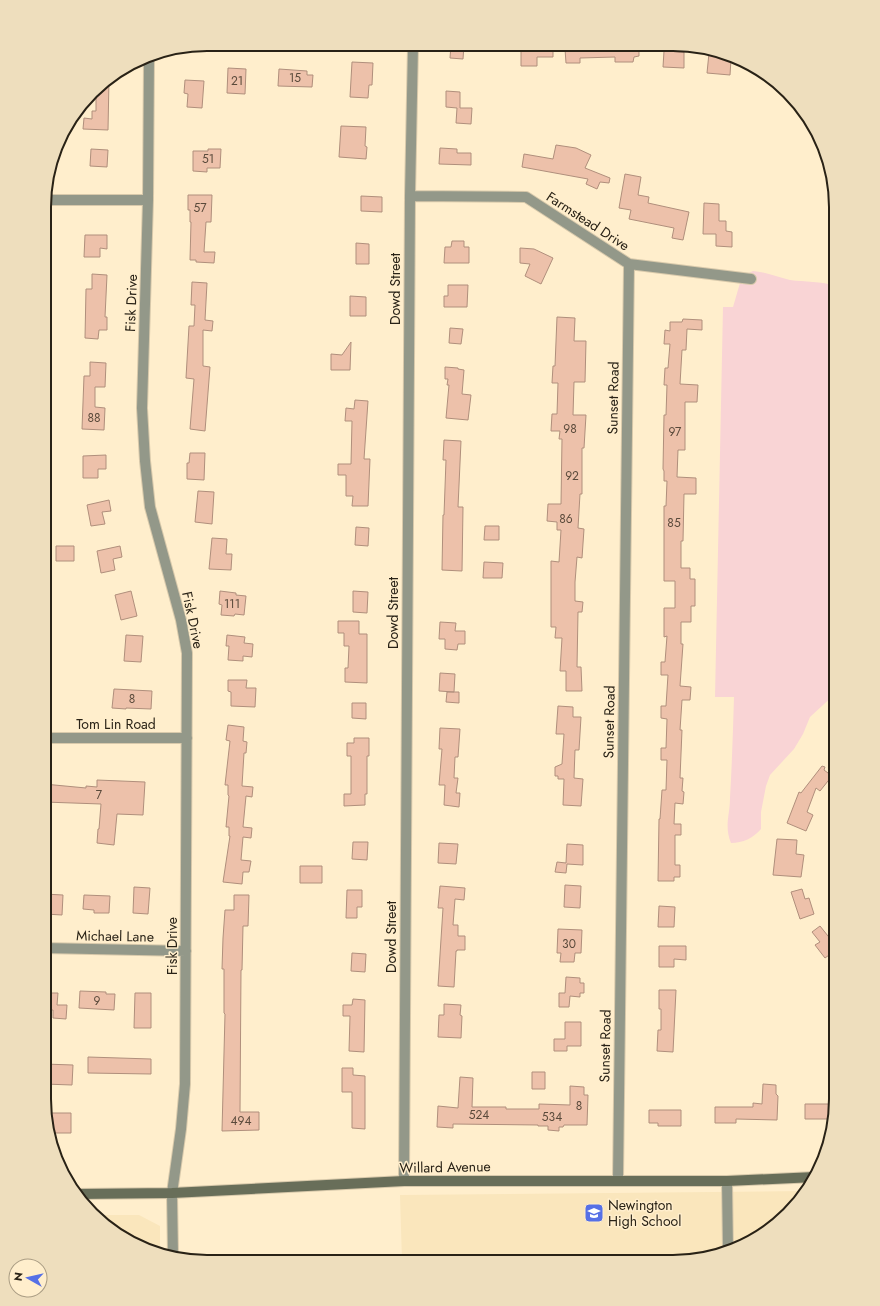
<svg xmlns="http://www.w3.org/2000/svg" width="880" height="1306" viewBox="0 0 880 1306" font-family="Jost,sans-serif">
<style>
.built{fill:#fae6bc}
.green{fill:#f9d4d5}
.building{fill:#edc1aa;stroke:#b08f7c}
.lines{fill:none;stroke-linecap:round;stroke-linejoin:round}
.street-casing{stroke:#d8c9ab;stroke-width:12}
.secondary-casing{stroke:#d8c9ab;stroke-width:12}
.street{stroke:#939889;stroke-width:10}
.secondary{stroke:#686e59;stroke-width:10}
.labels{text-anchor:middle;stroke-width:3;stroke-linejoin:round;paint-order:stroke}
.number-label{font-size:12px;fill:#5a4a3b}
.street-label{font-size:14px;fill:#292216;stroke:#fec}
.poi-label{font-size:14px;fill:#292216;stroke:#fec;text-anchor:start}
.rim{fill:none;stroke:#292216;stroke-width:2}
</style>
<rect width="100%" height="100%" fill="#fec"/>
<path class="built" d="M806,1191L803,1198L773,1228L736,1250L674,1262L402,1261L400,1195Z
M95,1215H139L160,1226V1254L145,1250L108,1229Z"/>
<path class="green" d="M753,271C766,272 777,277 790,280C805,282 821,281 836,286V693L810,717L803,734L794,749L770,775L766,786L761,812V829C753,838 743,843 731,843C724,826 730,815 730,798C732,764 733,731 734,697H715L723,307H733L740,283L745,275Z"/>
<path class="building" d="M451,45H464L463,59L450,58Z
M534,45H553V57H537V66H521V50H534Z
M577,45L639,48V56L634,57L633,62H615V57L580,58V63H566L565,49H577Z
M664,51L684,52V68L663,67Z
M709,53L723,54V58L731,59L730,75L707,73Z
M352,62L373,63L372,85H369L368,98L350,97Z
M228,68L246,69L245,94L227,93Z
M279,69L307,71V75H313L312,87L278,86Z
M109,79L108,130L83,129L84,118L92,119V111H96V88L100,84Z
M185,80L204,81L202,108L187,107L188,94L184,93Z
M446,91L460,92V108H472L471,124L456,123L457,108L446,107Z
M341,126L366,127L365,146L367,147L366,159L339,157Z
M556,145L576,148L591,155L585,168L610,178L609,183L600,182L597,189L586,184L588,179L522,167L524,154L553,159Z
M440,148L457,149V153H471V165L439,164Z
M91,149L108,150L107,167L90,166Z
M208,149H221L220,168H207V172L193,171V151H208Z
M625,174L641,177L638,195L649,197L648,203L689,212L683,240L672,238L674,228L629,219L631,210L619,208Z
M188,195H212L211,222H206L204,252H215L214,263L196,262V260H190L191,222H190V210H188Z
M361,196L382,197V212L361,211Z
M704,203L719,204V221H726V231L732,232V247L716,246V234H703Z
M85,235H107V249L100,248V257H84Z
M452,241H464V247H469V263H444L445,247H451Z
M356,243L369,244V264H356Z
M520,248L534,249L553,258L541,284L525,276L530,264L520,263Z
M92,274L107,275L105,317H107V330H99L98,339L85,338L86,289H92Z
M192,282L207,283L205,320L213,321L212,331L203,330V366L210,367L205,431L190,429L194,379L186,378L189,326H194L195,305H191Z
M448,285H468L467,307H444V296H448Z
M350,296L366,297V316H350Z
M557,317L575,318L574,341H586L585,382H574L573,415H586L584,448H582V494H580L578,528L584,529L582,558L577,557L575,582V601L583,602L582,612H578L577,667H581L582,691H566V671H560L562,638H555L556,627H551V561L559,562L561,530H557V522L547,521L548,504H561L562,439H559L560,431H551L552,414H557L558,383H552L553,366H555Z
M683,319L702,320V330L687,329L686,350H682L680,384L698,385L697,402H685V450H678L677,477L696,478V494H684L683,541H681V568H690V579H695V606H691V622H681V644H683L680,686L691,687L690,700H682L680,730H682L680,778H683L682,791L684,792L683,804L675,803L674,824H681V835H675V865H680V877H674V881H658L659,819H660L662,790H666L667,760H661V748H666L667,719L661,718V706H666L668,675H661V662H665L667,636L664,637V608H675V581H664V506H666L667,481H664V471L663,469L664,415H666L667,385H664L665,368H668L670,344H664L665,330L670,331V322H682Z
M450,328L463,329L461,344L449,343Z
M351,342L350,370H331V354L342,355Z
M90,362L106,363L105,387H95V407L105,408L104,430L82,429L84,376H90Z
M445,367L458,368V369L464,370L462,394L471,395L468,420L446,418L449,385H447L448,379H445Z
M355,400L368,401L364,459H370L368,506H352L353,496H346V475H338V464H351L352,421H345L346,408L354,409Z
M444,440L461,441L458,507H463L462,571L442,570L443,515H444L446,460H443Z
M190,453H205L204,480L187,479V463H189Z
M106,455V469H98V478H83V456Z
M198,491L214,492L212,524L195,522Z
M109,500L111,511L102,512L105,524L91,526L87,505Z
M485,526H499V540H484Z
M356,527L369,528L368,546L355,545Z
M212,538L227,539L226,554H232L231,570L209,569Z
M56,546H74V561H56Z
M120,546L122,557L113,559L115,570L101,573L97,551Z
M484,562L503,563L502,578H483Z
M131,591L137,616L121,620L115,595Z
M220,591L236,593V595L246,596L244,615L235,614L234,616L221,615L222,605L219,604Z
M353,591L368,592L367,613L353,612Z
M338,621H359V634H367V683L345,682V668H348L349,646H344V633H338Z
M440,622L456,623L455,631H465V644H458L457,650L445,649V639H439Z
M126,635L143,636L141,662L124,661Z
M227,635L245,637L244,643L253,644L252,657L243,656V661L228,660L229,646H226Z
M440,673L455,674L454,692L439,691Z
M228,680H247L246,688H256L255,707L231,706V692L228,691Z
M114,689L152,691L151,709L126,708V709L112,708Z
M447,692H459V703L446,702Z
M352,703H366V719L352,718Z
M558,706L573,707V717H581L579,750H575L574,778L583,779L581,806L563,805L564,779H558V776H555V767L562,764L564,734H556Z
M228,725L244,727L243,741L247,742L246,753H244L242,786L253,787L252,797L246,796L243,827L252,828L251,838L243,837L241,860L251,861L249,872H243L242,884L223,882L230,836H229V827H226L229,796L228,795V785H225L230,741L226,740Z
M440,728L460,729L458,757H455L454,778H458L456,793H460L459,807L444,805L445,785H439L442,749H439Z
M354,738H369V756H367V794H365V805L344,806V794H351V756H347V743H354Z
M822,766L825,767L824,770L832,776L820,791L816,788L807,812L813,815L806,831L787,823L799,792L801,793Z
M97,780L145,782L143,815L117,814L114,845L97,843L98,829H99L101,804L44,802V784L86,788V786L97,787Z
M777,839L797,840L796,854L804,855L801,877L773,875Z
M353,842H368L367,860L352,859Z
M439,843L458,844L456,864L438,863Z
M567,844L583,845V865L567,864L566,873L555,872L557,862L566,863Z
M300,866H322V883H300Z
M565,885L581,886L580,908L564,907Z
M440,886L465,888L464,900L455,899L453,925H458V936H465V950H457V951H456L454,987L438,986L443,908H438Z
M134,887L150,888L148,914L133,913Z
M802,889L805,899L809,898L814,914L800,919L791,892Z
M347,890H362V907H357V918H346Z
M44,894L63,895L62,915L45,914Z
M84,895L110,896L109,913H94V910L83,909Z
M234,895H249L248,926H243L242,970H241L240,1112H259V1130L222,1131L225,1014L224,1013V969H222L223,938L225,910H234Z
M659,906L675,907L674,927H658Z
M820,926L836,946V950L825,958L815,945L820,942L812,932Z
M558,929L582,930L581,953H575L574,962H560L561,953H557Z
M659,946H686V960L674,959V967H659Z
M352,953L366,954L365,972L351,971Z
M566,977L580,978V983H584V993H580V997L570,996L569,1007H559V993H565Z
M659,990H676L673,1052L657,1051L658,1030H661V1009H659Z
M80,991L106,992V994H115L114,1010L79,1008Z
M44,993H58L57,1005H67L66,1019L53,1018V1010H44Z
M135,993H151V1028H134Z
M353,999L365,1000L364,1052L349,1051L350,1016H343V1005H352Z
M444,1004L461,1005L460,1015L462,1016L461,1038L438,1037L439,1015H444Z
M565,1022H581V1046H567V1051H554V1039H565Z
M88,1057L151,1059V1074L88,1073Z
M44,1064L73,1065L72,1085L44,1084Z
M342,1068H353V1075L365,1076V1129L352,1128V1092H342Z
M532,1072H545V1089H532Z
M460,1077L473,1078L472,1107H506V1109H539V1104L570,1105V1086L584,1087V1095H588L587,1125H564L563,1127H559V1131L548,1130V1126H538V1125L453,1124V1128L437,1127L438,1106L458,1108Z
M763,1084L776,1085V1094L778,1096L777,1120L736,1119V1123H715V1107H753V1103L762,1104Z
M805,1104H836L834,1119H805Z
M649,1110H681V1126H658V1123H649Z
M47,1113H71V1133H51Z"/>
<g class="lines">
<g class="street-casing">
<path id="street" d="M149,56L148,200L142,408L145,461L150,507L181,620L187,653L185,1084L181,1129L172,1193L173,1257
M410,196L526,197L629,264L751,279
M45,200H148
M45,738H187
M44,948L186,951
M618,1180L629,264
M404,1181L410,196L413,45
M727,1181L728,1251"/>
</g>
<g class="secondary-casing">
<path id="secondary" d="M75,1194L172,1193L404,1181H727L815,1177"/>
</g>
<use href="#street" class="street"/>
<use href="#secondary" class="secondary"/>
</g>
<defs>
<g id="school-square" transform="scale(1)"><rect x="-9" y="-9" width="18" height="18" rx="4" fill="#5670e6" stroke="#fec"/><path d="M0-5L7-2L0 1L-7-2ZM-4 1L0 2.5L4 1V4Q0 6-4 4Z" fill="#fff"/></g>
</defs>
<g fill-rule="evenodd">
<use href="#school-square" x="594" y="1213"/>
</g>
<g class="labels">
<g class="number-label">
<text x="295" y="82">15</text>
<text x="237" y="85">21</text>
<text x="208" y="163">51</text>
<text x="200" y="212">57</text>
<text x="94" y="422">88</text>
<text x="570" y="433">98</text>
<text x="675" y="436">97</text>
<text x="572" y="480">92</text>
<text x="566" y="523">86</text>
<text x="674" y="527">85</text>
<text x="232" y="608">111</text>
<text x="132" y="703">8</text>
<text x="99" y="799">7</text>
<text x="569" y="948">30</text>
<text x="97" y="1005">9</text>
<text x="579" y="1110">8</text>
<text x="479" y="1119">524</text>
<text x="552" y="1121">534</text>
<text x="241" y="1125">494</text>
</g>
<g class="street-label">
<text transform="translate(588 221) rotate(33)" y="5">Farmstead Drive</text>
<text transform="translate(395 289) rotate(-90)" y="5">Dowd Street</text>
<text transform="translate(131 303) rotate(-88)" y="5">Fisk Drive</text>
<text transform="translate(613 398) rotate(-89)" y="5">Sunset Road</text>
<text transform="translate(393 613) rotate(-90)" y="5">Dowd Street</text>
<text transform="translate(193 620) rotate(78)" y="5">Fisk Drive</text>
<text transform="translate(609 722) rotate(-89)" y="5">Sunset Road</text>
<text x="116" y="729">Tom Lin Road</text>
<text transform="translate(115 936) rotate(1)" y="5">Michael Lane</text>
<text transform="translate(391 937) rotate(-90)" y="5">Dowd Street</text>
<text transform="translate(172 946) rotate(-90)" y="5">Fisk Drive</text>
<text transform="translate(605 1046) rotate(-89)" y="5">Sunset Road</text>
<text transform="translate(445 1167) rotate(-1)" y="5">Willard Avenue</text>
</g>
<g class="poi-label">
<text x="608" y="1210">Newington<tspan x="608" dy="16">High School</tspan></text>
</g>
</g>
<path d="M0 0H880V1306H0ZM207 51H673A156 156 0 0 1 829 207V1099A156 156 0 0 1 673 1255H207A156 156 0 0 1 51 1099V207A156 156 0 0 1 207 51Z" fill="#eedebd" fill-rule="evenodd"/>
<path class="rim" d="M207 51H673A156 156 0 0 1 829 207V1099A156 156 0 0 1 673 1255H207A156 156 0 0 1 51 1099V207A156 156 0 0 1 207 51Z"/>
<g transform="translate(28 1278) rotate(278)"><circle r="19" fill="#ffeecc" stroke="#a99c83"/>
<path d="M0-3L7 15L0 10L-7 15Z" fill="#5670e6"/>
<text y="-6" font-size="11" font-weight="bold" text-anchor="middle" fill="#292216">N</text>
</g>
</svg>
